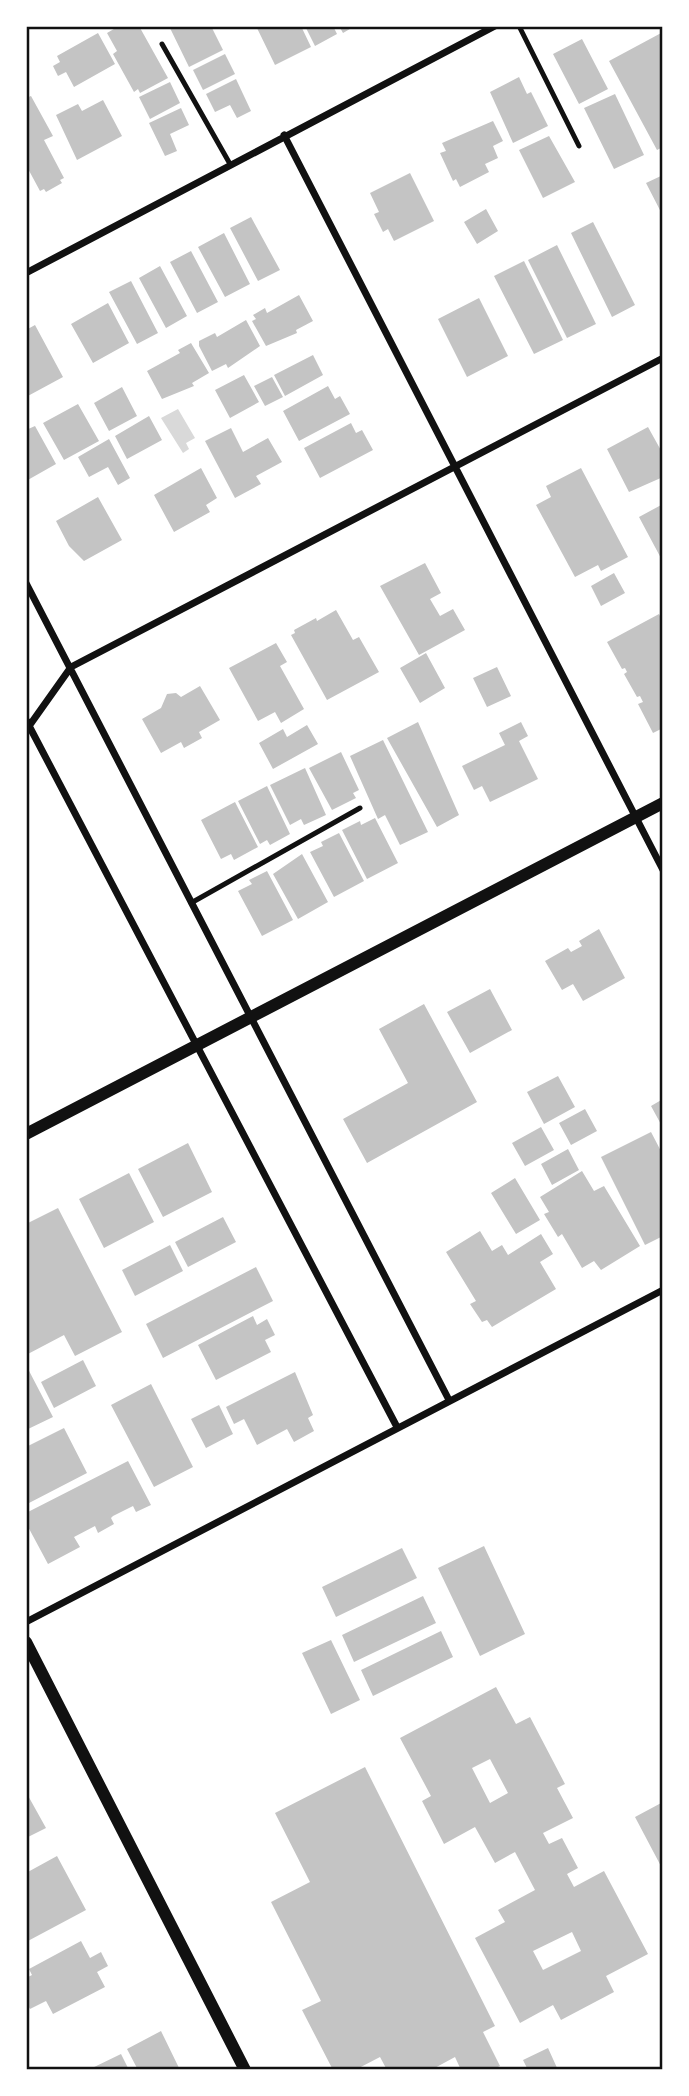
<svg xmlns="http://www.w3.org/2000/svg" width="689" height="2096" viewBox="0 0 689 2096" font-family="Literata,serif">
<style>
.water{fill:#d9d9d9}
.building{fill:#c4c4c4;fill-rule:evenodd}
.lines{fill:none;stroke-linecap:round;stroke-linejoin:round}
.service{stroke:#111;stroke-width:5}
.minor{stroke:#111;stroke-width:7}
.tertiary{stroke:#111;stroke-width:12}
.neatline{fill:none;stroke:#111;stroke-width:2.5}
</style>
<rect width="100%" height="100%" fill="#fff"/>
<path class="water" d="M178,409L195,438L186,443L189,449L183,453L161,418Z"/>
<path class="building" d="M119,26H139L168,78L140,93L138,89L134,92L113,54L117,51L107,33Z
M169,26H211L223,50L189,67Z
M256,26H301L311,47L275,65Z
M305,26H333L337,34L315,46Z
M339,26H355L343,33Z
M663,32V147L657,150L609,61Z
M98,33L115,64L74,87L66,72L58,76L53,66L60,62L57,56Z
M582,39L608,89L579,104L553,54Z
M225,54L235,74L203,90L193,70Z
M519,77L527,94L531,92L548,126L513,143L490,92Z
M236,79L251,111L237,118L230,105L215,112L206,94Z
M170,82L180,103L150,119L139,97Z
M615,94L644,155L614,169L584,108Z
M31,96L53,136L44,140L64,178L60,180L62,183L46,192L44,189L40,191L26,165V98Z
M103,100L122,136L77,160L56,115L78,104L82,111Z
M181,108L189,125L170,134L177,151L165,156L149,123Z
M493,121L503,141L493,146L498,158L485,164L489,172L460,187L456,179L453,181L440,153L446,151L442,143Z
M549,136L575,182L543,198L519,150Z
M410,173L434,221L394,241L388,229L383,232L374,214L379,212L370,193Z
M663,175V216L646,183Z
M486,209L498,231L477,244L464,222Z
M251,217L280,270L258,281L230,228Z
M593,222L635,305L612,317L571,233Z
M224,233L250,284L225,297L198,247Z
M557,245L596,324L567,338L528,260Z
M191,251L218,302L197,313L170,262Z
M524,261L563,340L534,354L494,276Z
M160,266L187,316L166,328L139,278Z
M131,281L158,333L137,344L109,292Z
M299,295L313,321L296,330L297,333L266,346L252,321L256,319L253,315L265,308L267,313Z
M479,298L508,356L467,377L438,319Z
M108,303L129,343L93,363L71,324Z
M246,320L260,346L228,368L226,364L212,371L199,346V341L215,333L217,337Z
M35,325L63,377L26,397V330Z
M191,343L209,373L192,383L194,386L162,399L147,371L180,353L178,350Z
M313,355L323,375L285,396L274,375Z
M244,375L259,402L230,418L215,390Z
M272,377L283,397L265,406L254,386Z
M328,386L335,399L340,396L350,414L299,441L283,411Z
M122,387L137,416L109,431L94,403Z
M78,404L99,441L64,460L43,423Z
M149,416L162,440L127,459L115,436Z
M351,423L356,433L362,430L373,450L320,478L304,448Z
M35,426L56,464L26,481V430Z
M648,427L663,454V477L629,492L607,449Z
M231,428L243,452L268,438L282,462L256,476L261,484L235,498L205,441Z
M109,439L130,478L118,485L108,467L89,477L78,457Z
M201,468L217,498L206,505L210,512L174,532L154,495Z
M581,468L628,557L601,571L598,565L575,577L536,505L551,497L546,486Z
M98,497L122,540L84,561L69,546L56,521Z
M663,504V562L639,517Z
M425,563L441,593L430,599L440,616L453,609L465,630L419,655L380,586Z
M614,573L625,593L601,606L591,586Z
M336,610L353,640L359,637L379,672L327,700L291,635L295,633L294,630L316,618L317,621Z
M659,614L663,622V728L653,733L638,704L643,702L640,696L637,697L624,674L627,672L625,668L622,669L607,642Z
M276,643L287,662L280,666L304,709L281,723L275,712L258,721L229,668Z
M426,653L445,688L420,703L400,668Z
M497,667L511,696L487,707L473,678Z
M200,686L220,720L199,732L202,738L184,748L181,742L161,753L142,719L161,708L167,694L176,693L181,697Z
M418,722L459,815L437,827L387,738Z
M521,722L528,736L519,741L538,779L490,802L482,786L474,790L462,766L505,745L499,733Z
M307,725L318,744L273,769L259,743L283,729L287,737Z
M383,740L428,832L400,845L385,815L378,819L350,756Z
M341,752L359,790L353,793L356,798L332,810L309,768Z
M305,768L326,815L304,825L301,819L290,825L270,785Z
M267,786L290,834L270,845L267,840L260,844L238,801Z
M235,802L258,847L234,860L231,854L221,859L201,820Z
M375,818L398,863L367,879L342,830L360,821L361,825Z
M339,833L364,881L334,897L310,852L323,846L321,842Z
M302,854L328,902L298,919L273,874Z
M267,871L293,920L262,936L238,891L252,884L249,880Z
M599,929L625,978L583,1001L573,984L562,990L545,961L568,948L571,952L582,946L579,941Z
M490,989L512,1030L470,1053L447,1012Z
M424,1004L477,1102L367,1163L343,1119L408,1083L379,1029Z
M558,1076L575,1107L544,1124L527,1092Z
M663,1099V1128L651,1106Z
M585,1109L597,1131L571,1145L559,1123Z
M541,1127L554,1150L525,1166L512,1143Z
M651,1132L663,1155V1236L645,1245L601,1157Z
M188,1143L212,1192L163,1217L138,1169Z
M568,1149L579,1170L552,1185L541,1164Z
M582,1171L594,1191L604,1186L640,1246L601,1270L594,1261L582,1268L562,1234L558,1237L544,1214L549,1212L540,1197Z
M129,1173L154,1222L104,1248L79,1199Z
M515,1178L540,1220L516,1234L491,1193Z
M58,1208L122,1332L75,1356L64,1335L26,1355V1224Z
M223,1217L236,1242L188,1267L175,1242Z
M480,1231L492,1251L502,1245L508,1255L541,1234L553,1254L540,1262L556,1289L492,1327L487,1320L482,1322L470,1304L476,1301L446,1252Z
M170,1245L183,1271L135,1296L122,1270Z
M256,1267L273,1301L163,1358L146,1324Z
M253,1316L257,1325L267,1319L275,1335L265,1340L271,1352L216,1380L198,1345Z
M83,1360L96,1386L54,1408L41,1382Z
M26,1365L53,1417L26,1430Z
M295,1372L313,1415L308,1418L314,1431L294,1442L287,1429L257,1445L244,1419L234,1424L226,1407Z
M151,1384L193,1467L154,1487L111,1405Z
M219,1405L233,1434L206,1448L191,1419Z
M64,1428L87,1473L29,1503L26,1497V1447Z
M128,1461L151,1505L136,1512L133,1506L113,1516L111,1518L114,1524L98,1533L95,1526L74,1537L80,1547L48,1564L26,1523V1513Z
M484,1546L525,1634L480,1656L438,1568Z
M402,1548L417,1578L336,1617L322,1587Z
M423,1596L436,1623L354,1662L342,1635Z
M441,1631L453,1657L373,1696L361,1670Z
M331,1640L360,1700L331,1714L302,1653Z
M496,1687L516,1724L530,1717L565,1784L557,1788L573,1818L543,1833L549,1844L562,1838L578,1868L567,1874L574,1887L604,1871L648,1954L606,1976L614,1992L561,2020L553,2005L520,2023L475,1938L505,1922L498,1910L535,1890L515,1852L495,1863L475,1827L444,1844L422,1801L431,1796L400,1738ZM490,1759L508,1793L490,1803L472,1768ZM572,1932L581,1951L543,1970L533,1951Z
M365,1767L495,2026L483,2032L500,2066L492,2070H461L455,2057L431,2070H387L380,2057L355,2070H333L302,2010L321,2001L271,1902L310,1882L275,1813Z
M26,1792L46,1828L26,1838Z
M663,1802V1870L635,1817Z
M57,1856L86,1910L26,1942V1873Z
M81,1941L90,1958L101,1952L108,1966L97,1972L105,1987L53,2014L46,2001L30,2009L26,2002V1978L32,1975L29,1969Z
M161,2031L180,2070H138L127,2049Z
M548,2048L558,2070H528L523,2060Z
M121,2054L129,2070H88Z"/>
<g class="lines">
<path class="service" d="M519,26L579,146
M162,44L230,164
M191,903L360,808"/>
<path class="minor" d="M284,135L663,870
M26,273L495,26
M26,583L449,1400
M26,720L397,1427
M27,729L71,667L663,358
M26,1622L663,1290"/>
<path class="tertiary" d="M26,1134L663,803
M26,1642L245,2070"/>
</g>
<rect width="689" height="2096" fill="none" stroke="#ffffff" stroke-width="56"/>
<rect x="28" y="28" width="633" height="2040" class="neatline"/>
</svg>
